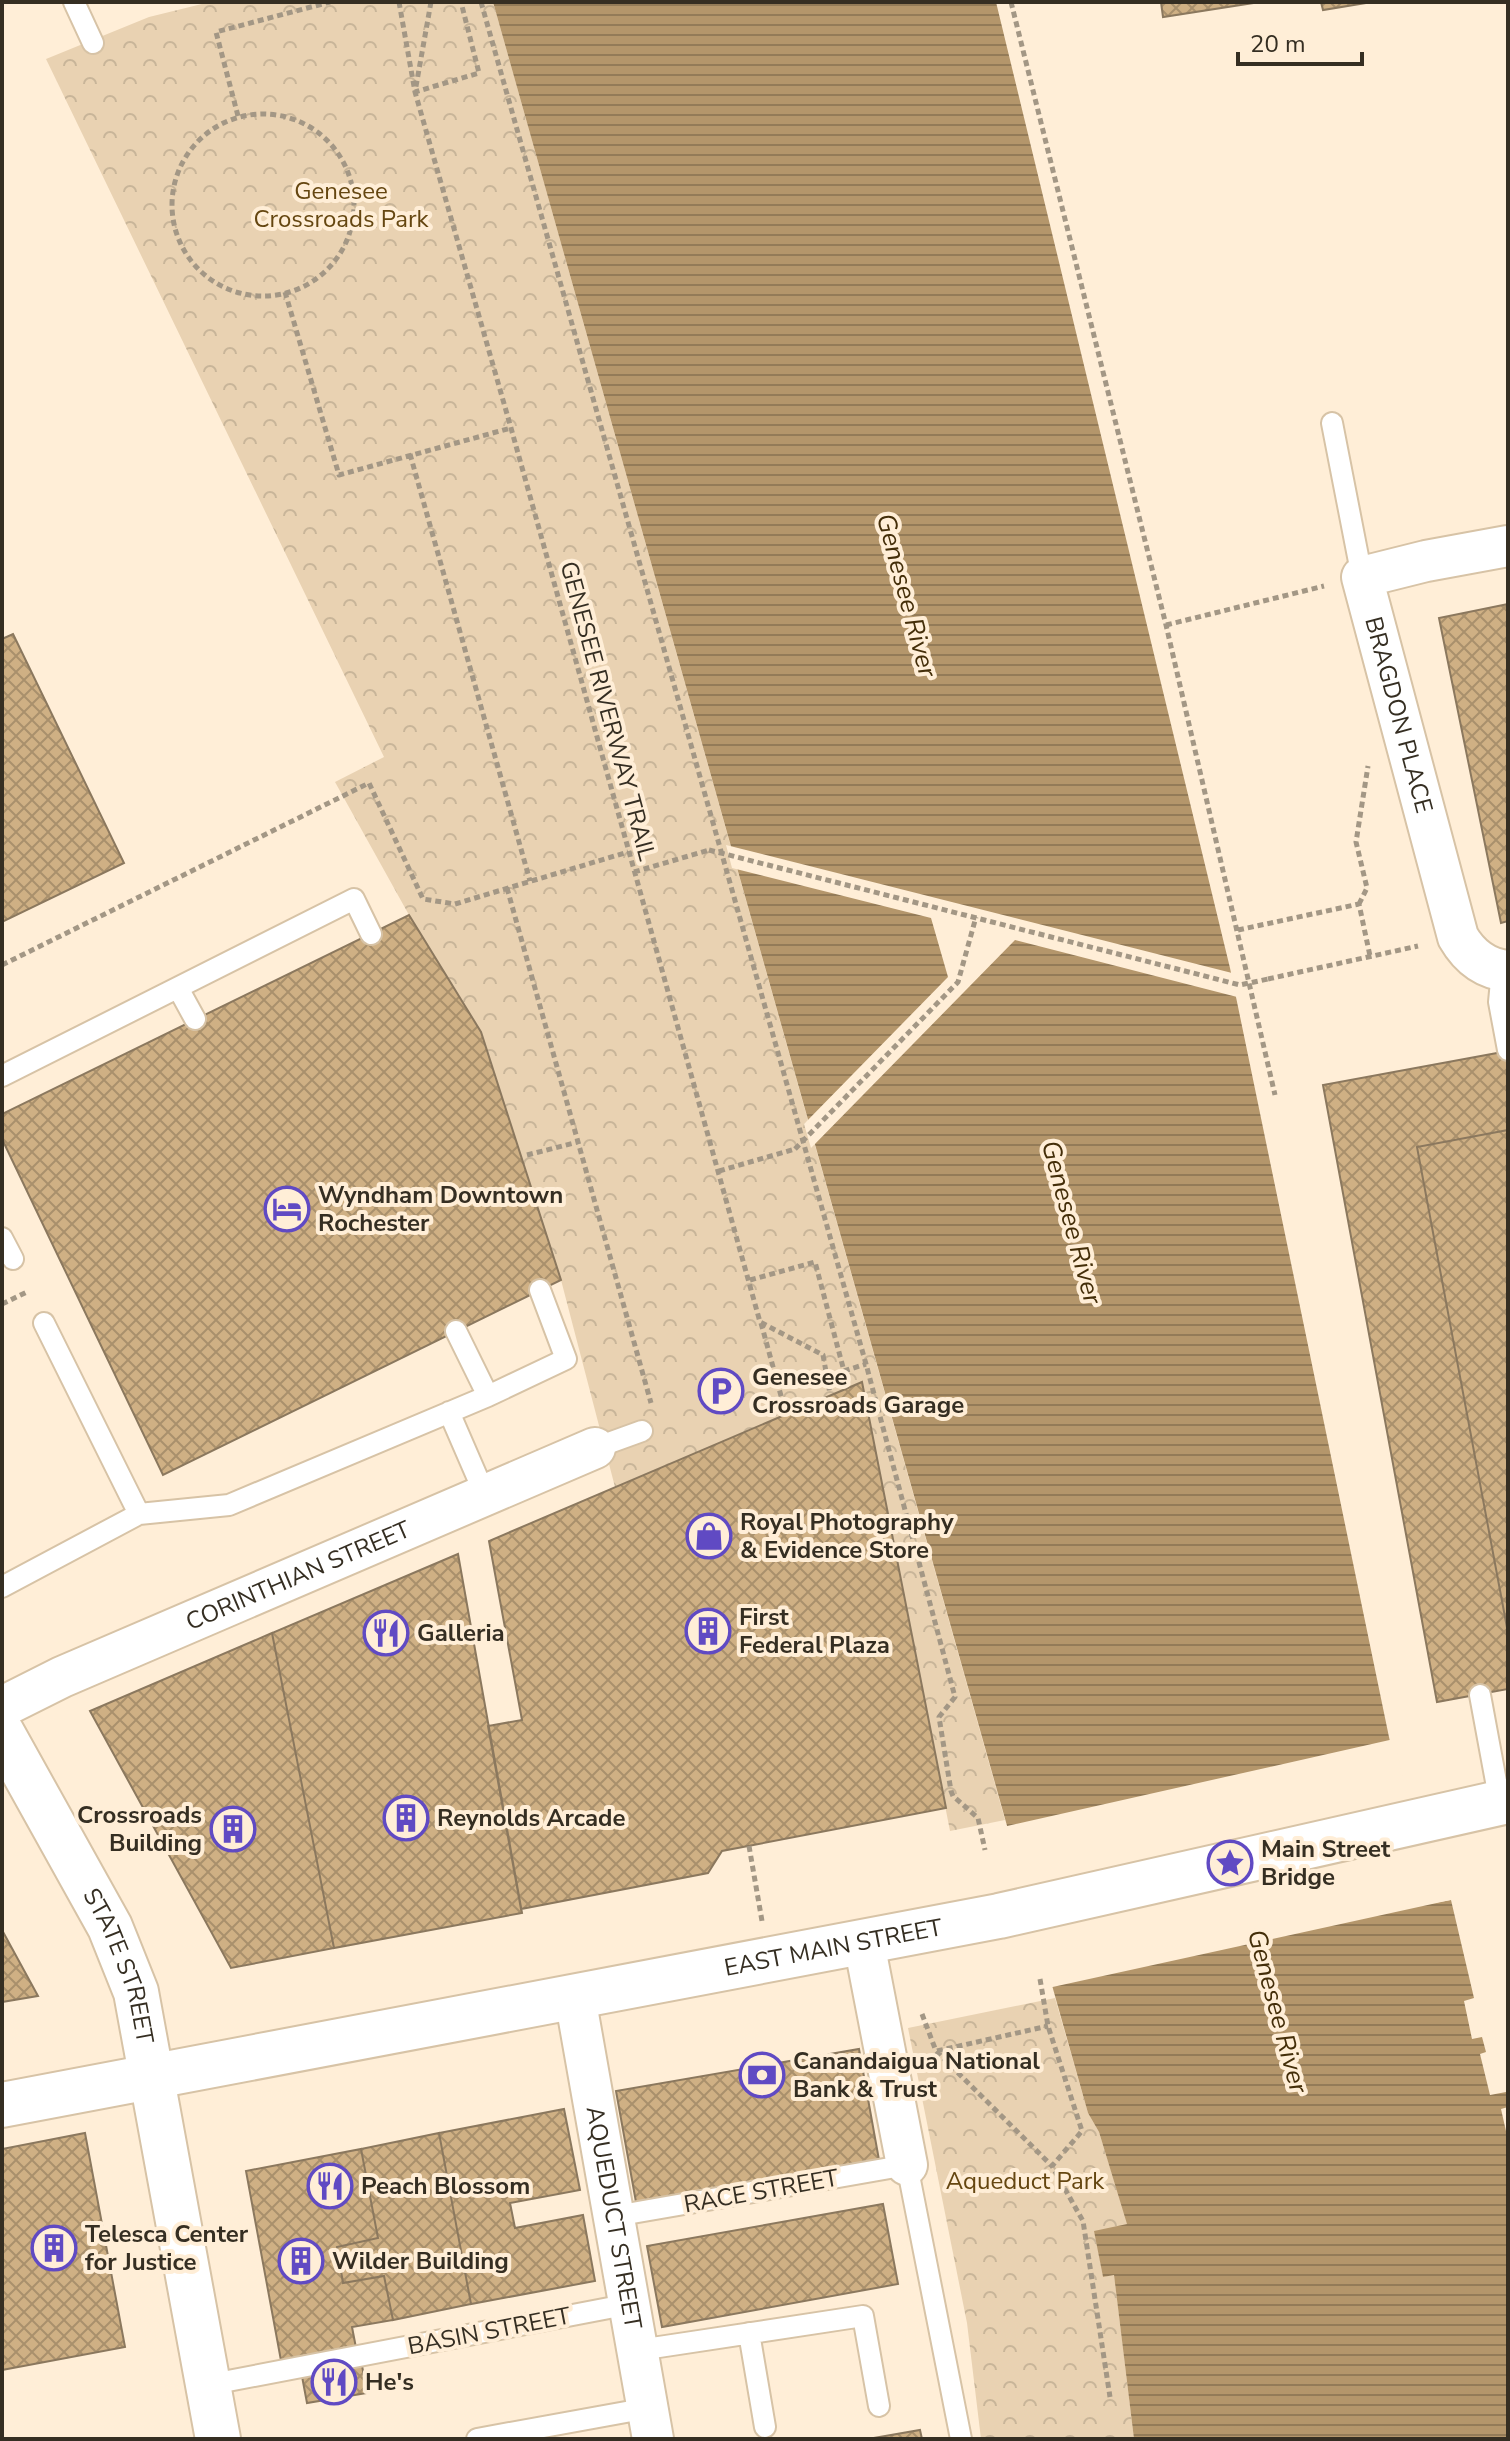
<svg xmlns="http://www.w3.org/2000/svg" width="1510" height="2441" viewBox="0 0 1510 2441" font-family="'Nunito Sans',sans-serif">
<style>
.forest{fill:url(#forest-crowns)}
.water{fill:url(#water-rules)}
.pier{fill:#ffeed7}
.building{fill:url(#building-cross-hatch);stroke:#8b785e;stroke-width:2}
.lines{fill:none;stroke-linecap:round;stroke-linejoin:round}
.lane-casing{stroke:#d7c3a6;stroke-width:24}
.street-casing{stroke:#d7c3a6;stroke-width:44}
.primary-casing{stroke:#d7c3a6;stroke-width:48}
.path{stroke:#a39785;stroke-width:5;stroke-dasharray:6 4;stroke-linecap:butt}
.lane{stroke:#fff;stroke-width:20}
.street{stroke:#fff;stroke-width:40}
.primary{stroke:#fff;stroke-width:44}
.path-bridge{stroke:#a39785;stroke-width:5;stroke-dasharray:6 4;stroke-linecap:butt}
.labels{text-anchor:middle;stroke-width:8;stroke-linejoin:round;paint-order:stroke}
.park-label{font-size:24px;fill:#654610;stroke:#ffeed7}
.street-label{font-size:24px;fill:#352e22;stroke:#ffeed7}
.poi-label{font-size:24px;font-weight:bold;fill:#352e22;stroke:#ffeed7;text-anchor:start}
.water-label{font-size:26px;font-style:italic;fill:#442e09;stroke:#ffeed7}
</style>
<defs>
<pattern id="forest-crowns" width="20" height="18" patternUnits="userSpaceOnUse" patternTransform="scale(2)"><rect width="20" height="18" fill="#e9d2b2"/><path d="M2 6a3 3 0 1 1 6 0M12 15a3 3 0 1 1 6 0" fill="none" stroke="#c8b599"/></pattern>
<pattern id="water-rules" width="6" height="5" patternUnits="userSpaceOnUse" patternTransform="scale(2)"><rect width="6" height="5" fill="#b4966b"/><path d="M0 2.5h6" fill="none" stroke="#937b58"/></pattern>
<pattern id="building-cross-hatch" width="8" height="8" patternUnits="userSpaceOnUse" patternTransform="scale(2)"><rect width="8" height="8" fill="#cfb084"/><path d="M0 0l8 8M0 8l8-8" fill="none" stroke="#a9906c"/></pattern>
</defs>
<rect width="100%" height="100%" fill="#ffeed7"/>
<path class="forest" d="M210,2H493L1005,1820L950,1831L862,1382L615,1487L561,1280L481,1032L409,915L335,782L384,757L46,59L149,17Z
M1055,1998L1088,2113L1099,2132L1128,2225L1095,2232L1103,2277L1114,2274L1134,2439H981L967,2323L908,2028Z"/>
<path class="water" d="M493,2H996L1230,968L1389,1737L1428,1904L1451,1900L1474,1998L1464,2001L1472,2039L1482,2037L1486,2052L1480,2054L1490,2095L1506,2092L1508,2107L1501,2109L1508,2140V2439H1134L1114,2275L1103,2277L1094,2231L1127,2224L1099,2132L1088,2113Z"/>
<path class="pier" d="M726,845L1236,974L1241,998L1015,940L811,1148L804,1124L948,977L931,918L732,868Z
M1394,1739L1431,1900L1451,1896L1455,1899L1048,1988L1003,1827Z"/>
<path class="building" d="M1161,2H1260L1163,17Z
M1321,2H1372L1323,10Z
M1508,604V921L1501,923L1439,618Z
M13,634L124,863L2,922V639Z
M409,915L481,1032L561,1280L163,1475L2,1139V1114Z
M1508,1051V1130L1417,1147L1508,1633V1689L1437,1702L1323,1085Z
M1508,1130V1633L1417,1147Z
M862,1382L946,1808L722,1851L708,1873L521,1909L488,1726L522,1720L489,1541Z
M458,1554L522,1913L334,1948L272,1633Z
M272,1633L334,1948L231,1968L90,1711Z
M2,1930L38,1996L2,2002Z
M859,2049L879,2160L636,2202L616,2091Z
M564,2109L580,2190L510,2203L515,2228L583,2215L595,2281L471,2304L439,2133Z
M85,2133L125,2347L2,2370V2149Z
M439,2133L471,2304L393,2320L384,2276L343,2283L337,2247L378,2238L361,2149Z
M361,2149L378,2238L337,2247L343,2283L384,2276L393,2320L352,2327L357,2353L282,2366L246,2171Z
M883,2204L898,2284L662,2327L647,2246Z
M361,2360L367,2393L307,2403L301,2371Z
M920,2430L922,2439H868Z"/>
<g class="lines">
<g class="lane-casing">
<path id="lane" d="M74,2L93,43
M1332,423L1362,577
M1502,971L1499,1002L1508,1050
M178,988L195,1019
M2,1076L354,899L371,934
M2,1238L13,1259
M456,1331L488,1396
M449,1412L485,1495
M595,1448L642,1431
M139,1514L229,1505L488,1396L566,1359L540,1290
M2,1587L139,1514L44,1323
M1480,1695L1500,1803
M615,2216L907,2165L961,2439
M749,2333L765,2427
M639,2350L863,2316L879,2406
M207,2385L630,2304
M477,2439L648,2408"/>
</g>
<g class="street-casing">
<g id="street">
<path id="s1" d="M1508,546L1426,561L1362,577L1458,937C1469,956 1485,969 1508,971"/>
<path id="s2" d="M2,1707L62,1677L595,1448"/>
<path d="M864,1943L907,2165"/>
<path id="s3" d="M575,1997L653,2439"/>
</g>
</g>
<g class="primary-casing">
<g id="primary">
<path id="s4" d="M2,1733L110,1927L136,1992L218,2439"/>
<path id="s5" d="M2,2105L999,1916L1508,1801"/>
</g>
</g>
<path class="path" d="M399,2L415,92L479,73L461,2
M431,2L415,92L511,428L760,1322L823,1355L830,1394
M481,2L866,1364L955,1697L939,1717L951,1791L953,1796L978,1818L985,1850
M1011,2L1166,625L1275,1095
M172 205a91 91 0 1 1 182 0a91 91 0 1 1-182 0Z
M238,116L216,32L330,2
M285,292L339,475L511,428
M410,454L530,881
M1166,625L1324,586
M634,872L709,850
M507,888L651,1403
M1359,904L1367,888L1356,842L1368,766
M1238,930L1359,904L1370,956
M2,965L369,783L423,899L455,904L628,852
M1268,979L1418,946
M527,1155L578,1142
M719,1171L795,1149
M750,1280L815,1262L844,1371L866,1364
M2,1304L29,1291
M761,1323L786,1414
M749,1846L762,1921
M1040,1979L1048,2026L1082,2131L1052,2166L1083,2221L1110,2397
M922,2014L936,2051L1052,2166
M937,2051L1048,2026"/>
<use href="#lane" class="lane"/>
<use href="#street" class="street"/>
<use href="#primary" class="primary"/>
<path class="path-bridge" d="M709,850L1240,985L1268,979
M795,1149L958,982L976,917"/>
</g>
<defs>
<g id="hotel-ring" transform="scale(2.3)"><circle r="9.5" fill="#ffeed7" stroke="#604ac3" stroke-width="1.5"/><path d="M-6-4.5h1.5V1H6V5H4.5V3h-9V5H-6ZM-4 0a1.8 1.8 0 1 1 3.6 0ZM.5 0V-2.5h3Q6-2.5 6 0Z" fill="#604ac3"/></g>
<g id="parking-ring" transform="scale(2.3)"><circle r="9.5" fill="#ffeed7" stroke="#604ac3" stroke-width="1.5"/><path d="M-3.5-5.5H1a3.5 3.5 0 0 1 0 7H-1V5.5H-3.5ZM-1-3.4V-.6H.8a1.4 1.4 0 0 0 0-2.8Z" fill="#604ac3"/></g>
<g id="shop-ring" transform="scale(2.3)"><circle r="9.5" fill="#ffeed7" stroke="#604ac3" stroke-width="1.5"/><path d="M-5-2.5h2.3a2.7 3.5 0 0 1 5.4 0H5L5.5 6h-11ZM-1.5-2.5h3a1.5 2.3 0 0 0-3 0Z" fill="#604ac3"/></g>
<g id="building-ring" transform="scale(2.3)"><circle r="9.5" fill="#ffeed7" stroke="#604ac3" stroke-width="1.5"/><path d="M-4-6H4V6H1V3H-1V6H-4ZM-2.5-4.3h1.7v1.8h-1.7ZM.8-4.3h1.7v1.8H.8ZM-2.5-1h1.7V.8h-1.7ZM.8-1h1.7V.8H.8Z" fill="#604ac3"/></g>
<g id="restaurant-ring" transform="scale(2.3)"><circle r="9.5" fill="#ffeed7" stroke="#604ac3" stroke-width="1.5"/><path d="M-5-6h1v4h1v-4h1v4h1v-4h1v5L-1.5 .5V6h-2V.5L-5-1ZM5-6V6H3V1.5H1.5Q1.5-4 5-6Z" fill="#604ac3"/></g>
<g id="sight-ring" transform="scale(2.3)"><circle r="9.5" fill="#ffeed7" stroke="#604ac3" stroke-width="1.5"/><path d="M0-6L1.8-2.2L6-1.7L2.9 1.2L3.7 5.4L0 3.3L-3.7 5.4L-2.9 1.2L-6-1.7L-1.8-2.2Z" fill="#604ac3"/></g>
<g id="bank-ring" transform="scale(2.3)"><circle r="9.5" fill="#ffeed7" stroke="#604ac3" stroke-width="1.5"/><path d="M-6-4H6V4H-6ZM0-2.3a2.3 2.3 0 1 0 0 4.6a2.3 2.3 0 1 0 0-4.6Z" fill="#604ac3"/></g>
</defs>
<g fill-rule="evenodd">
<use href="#hotel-ring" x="287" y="1209"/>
<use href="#parking-ring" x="721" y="1391"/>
<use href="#shop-ring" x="709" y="1536"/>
<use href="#building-ring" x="708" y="1631"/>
<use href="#restaurant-ring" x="386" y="1633"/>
<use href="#building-ring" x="406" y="1818"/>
<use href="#building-ring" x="233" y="1829"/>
<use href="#sight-ring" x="1230" y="1863"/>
<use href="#bank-ring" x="762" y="2075"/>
<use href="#restaurant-ring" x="330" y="2186"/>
<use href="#building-ring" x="54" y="2248"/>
<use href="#building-ring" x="301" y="2261"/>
<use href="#restaurant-ring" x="334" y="2382"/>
</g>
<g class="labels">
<g class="park-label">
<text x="341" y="199">Genesee<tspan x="341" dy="28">Crossroads Park</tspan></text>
<text x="1025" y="2189">Aqueduct Park</text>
</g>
<g class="street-label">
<text transform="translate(608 711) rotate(75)" y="8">GENESEE RIVERWAY TRAIL</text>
<text dy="8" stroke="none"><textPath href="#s1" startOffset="292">BRAGDON PLACE</textPath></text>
<text dy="8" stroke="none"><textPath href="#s2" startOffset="324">CORINTHIAN STREET</textPath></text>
<text dy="8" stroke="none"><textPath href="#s5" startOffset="846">EAST MAIN STREET</textPath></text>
<text dy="8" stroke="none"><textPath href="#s4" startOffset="262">STATE STREET</textPath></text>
<text transform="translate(761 2191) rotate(-10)" y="8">RACE STREET</text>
<text dy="8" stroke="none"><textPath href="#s3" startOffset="224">AQUEDUCT STREET</textPath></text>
<text transform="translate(489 2331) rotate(-11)" y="8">BASIN STREET</text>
</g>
<g class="poi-label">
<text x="318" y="1203">Wyndham Downtown<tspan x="318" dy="28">Rochester</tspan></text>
<text x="752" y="1385">Genesee<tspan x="752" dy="28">Crossroads Garage</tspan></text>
<text x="740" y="1530">Royal Photography<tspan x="740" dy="28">&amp; Evidence Store</tspan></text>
<text x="739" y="1625">First<tspan x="739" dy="28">Federal Plaza</tspan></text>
<text x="417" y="1641">Galleria</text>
<text x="202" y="1823" text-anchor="end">Crossroads<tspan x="202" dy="28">Building</tspan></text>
<text x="437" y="1826">Reynolds Arcade</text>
<text x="1261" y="1857">Main Street<tspan x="1261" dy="28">Bridge</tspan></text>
<text x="793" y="2069">Canandaigua National<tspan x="793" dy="28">Bank &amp; Trust</tspan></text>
<text x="361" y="2194">Peach Blossom</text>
<text x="85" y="2242">Telesca Center<tspan x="85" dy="28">for Justice</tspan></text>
<text x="332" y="2269">Wilder Building</text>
<text x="365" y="2390">He's</text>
</g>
<g class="water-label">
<text transform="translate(907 595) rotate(75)" y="9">Genesee River</text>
<text transform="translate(1072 1222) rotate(75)" y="9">Genesee River</text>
<text transform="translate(1278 2011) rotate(75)" y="9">Genesee River</text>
</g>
</g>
<rect width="1510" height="2441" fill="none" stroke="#352e22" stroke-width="8"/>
<path d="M1238 52v12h124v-12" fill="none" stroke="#352e22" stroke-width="4"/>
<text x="1250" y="52" font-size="24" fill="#352e22" stroke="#ffeed7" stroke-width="6" paint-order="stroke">20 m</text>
</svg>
